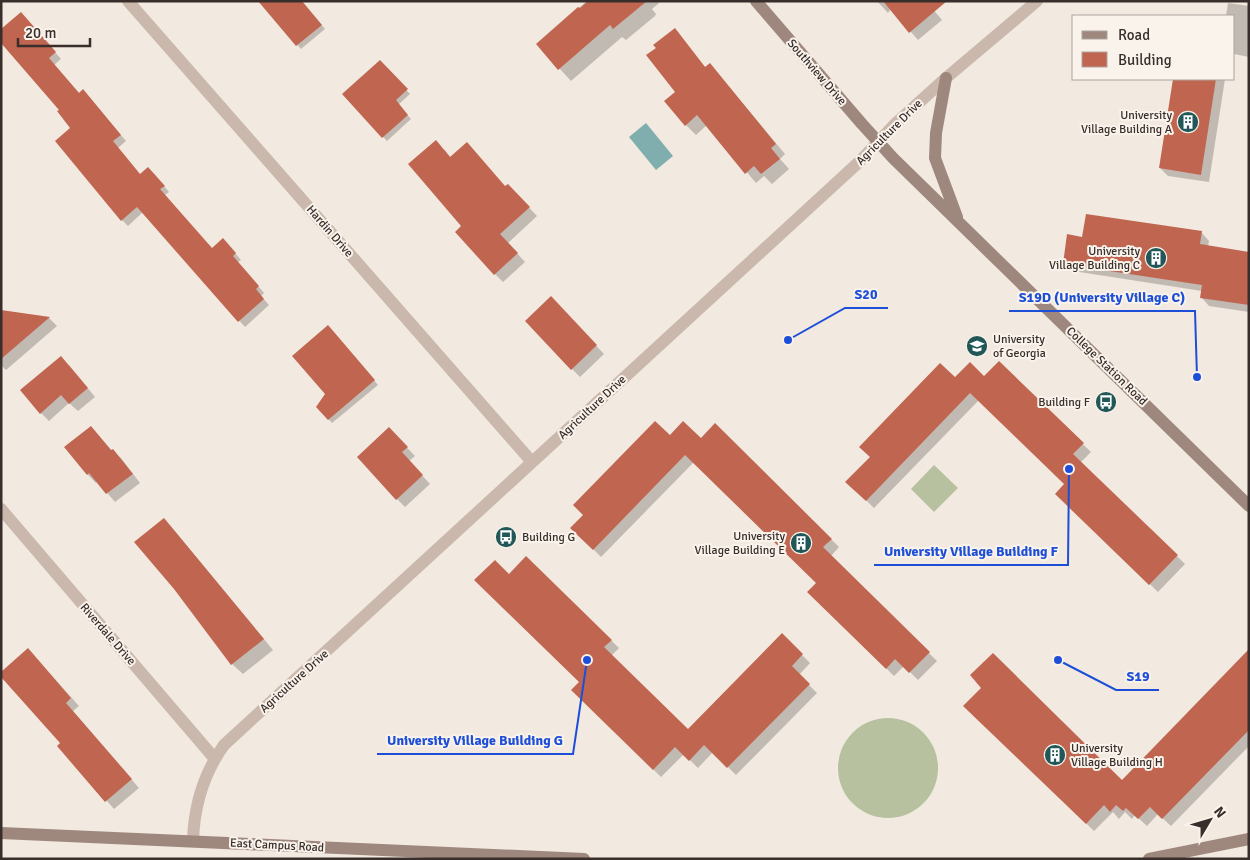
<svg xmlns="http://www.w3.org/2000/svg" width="1250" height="860" viewBox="0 0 1250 860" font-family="Signika,sans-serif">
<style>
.green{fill:#b7c1a0}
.water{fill:#80aeae}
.shadow{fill:#0003}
.building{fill:#c06650}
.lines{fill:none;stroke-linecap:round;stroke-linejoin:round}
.street{stroke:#cab8ac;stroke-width:12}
.secondary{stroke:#9e887d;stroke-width:12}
.labels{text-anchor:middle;stroke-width:4;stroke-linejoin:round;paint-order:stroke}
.street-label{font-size:12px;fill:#382e2b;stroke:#faf3ec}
.poi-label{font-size:12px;fill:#382e2b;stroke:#faf3ec;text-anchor:end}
.leader{fill:none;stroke:#1d4ed8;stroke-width:2}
.callout-dot{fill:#1d4ed8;stroke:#faf3ec;stroke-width:2}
.callout-label{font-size:14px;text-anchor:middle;font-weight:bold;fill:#1d4ed8;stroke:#faf3ec;stroke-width:4;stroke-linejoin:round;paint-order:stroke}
</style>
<rect width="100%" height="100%" fill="#f2e9e0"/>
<path class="green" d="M934,465L958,488L934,512L911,489Z
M838 768a50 50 0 1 1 100 0a50 50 0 1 1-100 0Z"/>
<path class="water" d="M646,123L673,156L656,170L629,137Z"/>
<path class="shadow" d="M301,1L325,29L301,49L263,6Z
M587,1H658L659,3L652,9L656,14L655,16L626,40L622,37L571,81L537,44Z
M877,1H926L942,20L918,40L891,9L888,13Z
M1228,3L1249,6V57L1234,54V16H1226Z
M27,20L61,59L54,65L80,94L89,97L126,141L118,148L140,175L154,174L169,192L165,195L212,250L229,246L241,260L238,262L264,293L261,296L269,305L245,327L143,212L128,226L122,220L61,110Z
M675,30L706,68L719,75L785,154L780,159L789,169L772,184L764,176L756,183L707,125L696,135L686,125L677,92L657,48Z
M380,61L410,94L398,105L411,119L387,141L344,94Z
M1174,79H1225L1209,182L1168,176L1160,168Z
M444,149L451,158L516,194L537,216L508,243L525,262L503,282L495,274L463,227Z
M1201,232L1209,241L1208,247L1249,253V312L1209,306L1201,297L1202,291L1073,271L1064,263L1083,238Z
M559,306L604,354L580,377L572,369Z
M1,309L4,312L49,318L57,326L6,370L1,365Z
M332,330L378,385L332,423L318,407L326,394Z
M999,363L1091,452L1081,462L1185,564L1158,592L1057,494L1066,484L979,400L874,508L847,482L955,379L984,377Z
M69,365L95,397L78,411L69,403L49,421L41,413Z
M715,425L839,547L831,556L937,661L918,680L904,666L894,676L809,592L817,583L694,462L601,557L572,528L670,437L701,440Z
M91,427L112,451L121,458L140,483L115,502L97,481L96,483L88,475L66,447Z
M389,429L415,456L409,461L430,484L405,507L397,499Z
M164,519L174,530L273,650L243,674L232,664L175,588Z
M526,558L619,648L611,656L688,731L782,635L810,663L799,675L817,693L736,775L713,752L698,768L684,754L661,777L573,690L580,682L509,575Z
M1249,651V746L1171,826L1158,814L1147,826L1135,815L1132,819L1125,812L1119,819L1113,812L1094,831L965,706L1122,782Z
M36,658L79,706L73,711L139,788L114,809L59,746L62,743Z"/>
<path class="building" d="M258,1H302L322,25L296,46Z
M588,1H647L613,29L610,25L558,70L536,44L578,7L580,8Z
M883,1H947L909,33Z
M21,12L56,52L49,58L79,93L83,89L121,135L113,141L140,174L148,167L165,186L160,189L212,248L223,238L236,253L233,256L259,286L256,289L264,299L238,322L137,207L121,221L55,141L70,128L57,111L59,110L1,43V29Z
M675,28L705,67L710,63L776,144L771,148L780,159L761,174L754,166L745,174L697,115L685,126L664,101L675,92L646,55L656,48L653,45Z
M380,60L408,89L396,100L408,115L382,138L342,94Z
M1173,79H1216L1201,175L1159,168Z
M436,140L450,157L467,142L505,186L508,184L530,207L500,234L518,253L494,275L455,232L461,226L408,164Z
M1086,214L1202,231L1200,244L1249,252V305L1200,298L1202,285L1063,264L1067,234L1082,237Z
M551,296L597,345L571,370L525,321Z
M1,310L50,317L1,359Z
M328,325L375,380L328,420L316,407L325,394L292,356Z
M61,356L88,388L69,404L61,395L40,414L20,390Z
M999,361L1084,443L1073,454L1178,555L1149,585L1055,494L1064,484L970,393L866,501L845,482L870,457L859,447L940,363L955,377L970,362L984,376Z
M655,421L670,435L683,421L701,438L715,423L832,539L823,547L930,652L909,673L895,659L886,669L807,592L816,583L685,455L593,550L570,528L583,515L573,505Z
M91,426L111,450L113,449L133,474L106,494L89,473L87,475L64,447Z
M389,427L408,447L402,452L423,475L396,500L357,457Z
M164,518L264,639L231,665L174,589L134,542Z
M526,556L612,640L604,647L688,729L782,633L803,654L792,666L810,684L727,768L704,745L689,761L675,747L653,770L571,690L579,682L474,580L495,560L509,574Z
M28,648L71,698L66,703L132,779L105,802L57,746L60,743L1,677V672Z
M1249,649V730L1162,819L1150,807L1138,819L1126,808L1123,811L1116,805L1110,812L1104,805L1086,824L963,706L981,688L970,675L993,653L1122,780Z"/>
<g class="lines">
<path class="street" d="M128,1L532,462
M1,509L215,759
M193,841C194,807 204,773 224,745L859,162L894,125L946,78L1037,1"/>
<path class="secondary" d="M756,1L862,124L893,158L1249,506
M946,78L936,133L935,158L957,217
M1,833L584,859
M1149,859L1249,839"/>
</g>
<defs>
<g id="building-disc" transform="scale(1.125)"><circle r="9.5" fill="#225758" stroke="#faf3ec"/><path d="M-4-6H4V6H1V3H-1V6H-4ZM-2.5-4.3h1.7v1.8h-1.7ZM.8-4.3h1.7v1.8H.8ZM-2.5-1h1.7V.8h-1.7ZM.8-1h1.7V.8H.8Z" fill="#fff"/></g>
<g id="university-disc" transform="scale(1.125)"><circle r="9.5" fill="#225758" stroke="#faf3ec"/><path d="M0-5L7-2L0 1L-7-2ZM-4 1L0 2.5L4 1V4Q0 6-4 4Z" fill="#fff"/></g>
<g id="bus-disc" transform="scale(1.125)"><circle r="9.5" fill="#225758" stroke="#faf3ec"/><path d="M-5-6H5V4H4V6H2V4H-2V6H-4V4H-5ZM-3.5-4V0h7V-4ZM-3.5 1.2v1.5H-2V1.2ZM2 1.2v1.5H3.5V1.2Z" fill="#fff"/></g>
</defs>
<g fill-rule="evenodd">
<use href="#building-disc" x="1188" y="122"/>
<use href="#building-disc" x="1156" y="258"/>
<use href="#university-disc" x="977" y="346"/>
<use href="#bus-disc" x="1106" y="402"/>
<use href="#bus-disc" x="506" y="537"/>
<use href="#building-disc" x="801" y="543"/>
<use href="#building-disc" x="1055" y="755"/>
</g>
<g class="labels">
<g class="street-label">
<text transform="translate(817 72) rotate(49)" y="4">Southview Drive</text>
<text transform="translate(889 132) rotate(-45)" y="4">Agriculture Drive</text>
<text transform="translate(330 231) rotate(49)" y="4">Hardin Drive</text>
<text transform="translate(1107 366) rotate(44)" y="4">College Station Road</text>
<text transform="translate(592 407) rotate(-43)" y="4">Agriculture Drive</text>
<text transform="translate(108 634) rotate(49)" y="4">Riverdale Drive</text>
<text transform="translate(294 681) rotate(-42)" y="4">Agriculture Drive</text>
<text transform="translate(277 845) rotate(3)" y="4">East Campus Road</text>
</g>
<g class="poi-label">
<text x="1172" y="119">University<tspan x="1172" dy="14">Village Building A</tspan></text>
<text x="1140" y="255">University<tspan x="1140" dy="14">Village Building C</tspan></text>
<text x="993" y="343" text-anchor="start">University<tspan x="993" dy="14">of Georgia</tspan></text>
<text x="1090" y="406">Building F</text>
<text x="785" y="540">University<tspan x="785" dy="14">Village Building E</tspan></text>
<text x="522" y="541" text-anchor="start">Building G</text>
<text x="1071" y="752" text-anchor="start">University<tspan x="1071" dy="14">Village Building H</tspan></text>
</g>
</g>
<path class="leader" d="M788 340L845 308H888M1197 377L1195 311H1009M1069 469L1068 565H874M1058 660L1116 690H1159M587 660L573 754H377"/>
<g class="callout-dot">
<circle cx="788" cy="340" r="5"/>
<circle cx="1197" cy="377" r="5"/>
<circle cx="1069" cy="469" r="5"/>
<circle cx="1058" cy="660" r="5"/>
<circle cx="587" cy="660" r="5"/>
</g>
<g class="callout-label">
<text x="866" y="299">S20</text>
<text x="1102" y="302">S19D (University Village C)</text>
<text x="971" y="556">University Village Building F</text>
<text x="1138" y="681">S19</text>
<text x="475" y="745">University Village Building G</text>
</g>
<rect width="1250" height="860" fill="none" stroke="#382e2b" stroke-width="5"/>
<rect x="1072" y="15" width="162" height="65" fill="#faf3ec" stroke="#aca49f"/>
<rect x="1082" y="31" width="25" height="8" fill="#9e887d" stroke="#aca49f"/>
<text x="1118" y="40" font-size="15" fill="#382e2b">Road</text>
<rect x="1082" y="52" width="25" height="15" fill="#c06650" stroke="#aca49f"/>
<text x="1118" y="65" font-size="15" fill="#382e2b">Building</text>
<g transform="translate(1210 820) rotate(52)" stroke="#faf3ec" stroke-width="4" paint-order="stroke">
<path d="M0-4L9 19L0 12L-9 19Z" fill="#382e2b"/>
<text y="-8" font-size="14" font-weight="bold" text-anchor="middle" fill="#382e2b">N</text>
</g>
<path d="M18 38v8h72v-8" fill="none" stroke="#382e2b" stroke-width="2.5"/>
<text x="25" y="38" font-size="15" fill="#382e2b" stroke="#faf3ec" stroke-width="4" paint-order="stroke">20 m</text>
</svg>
